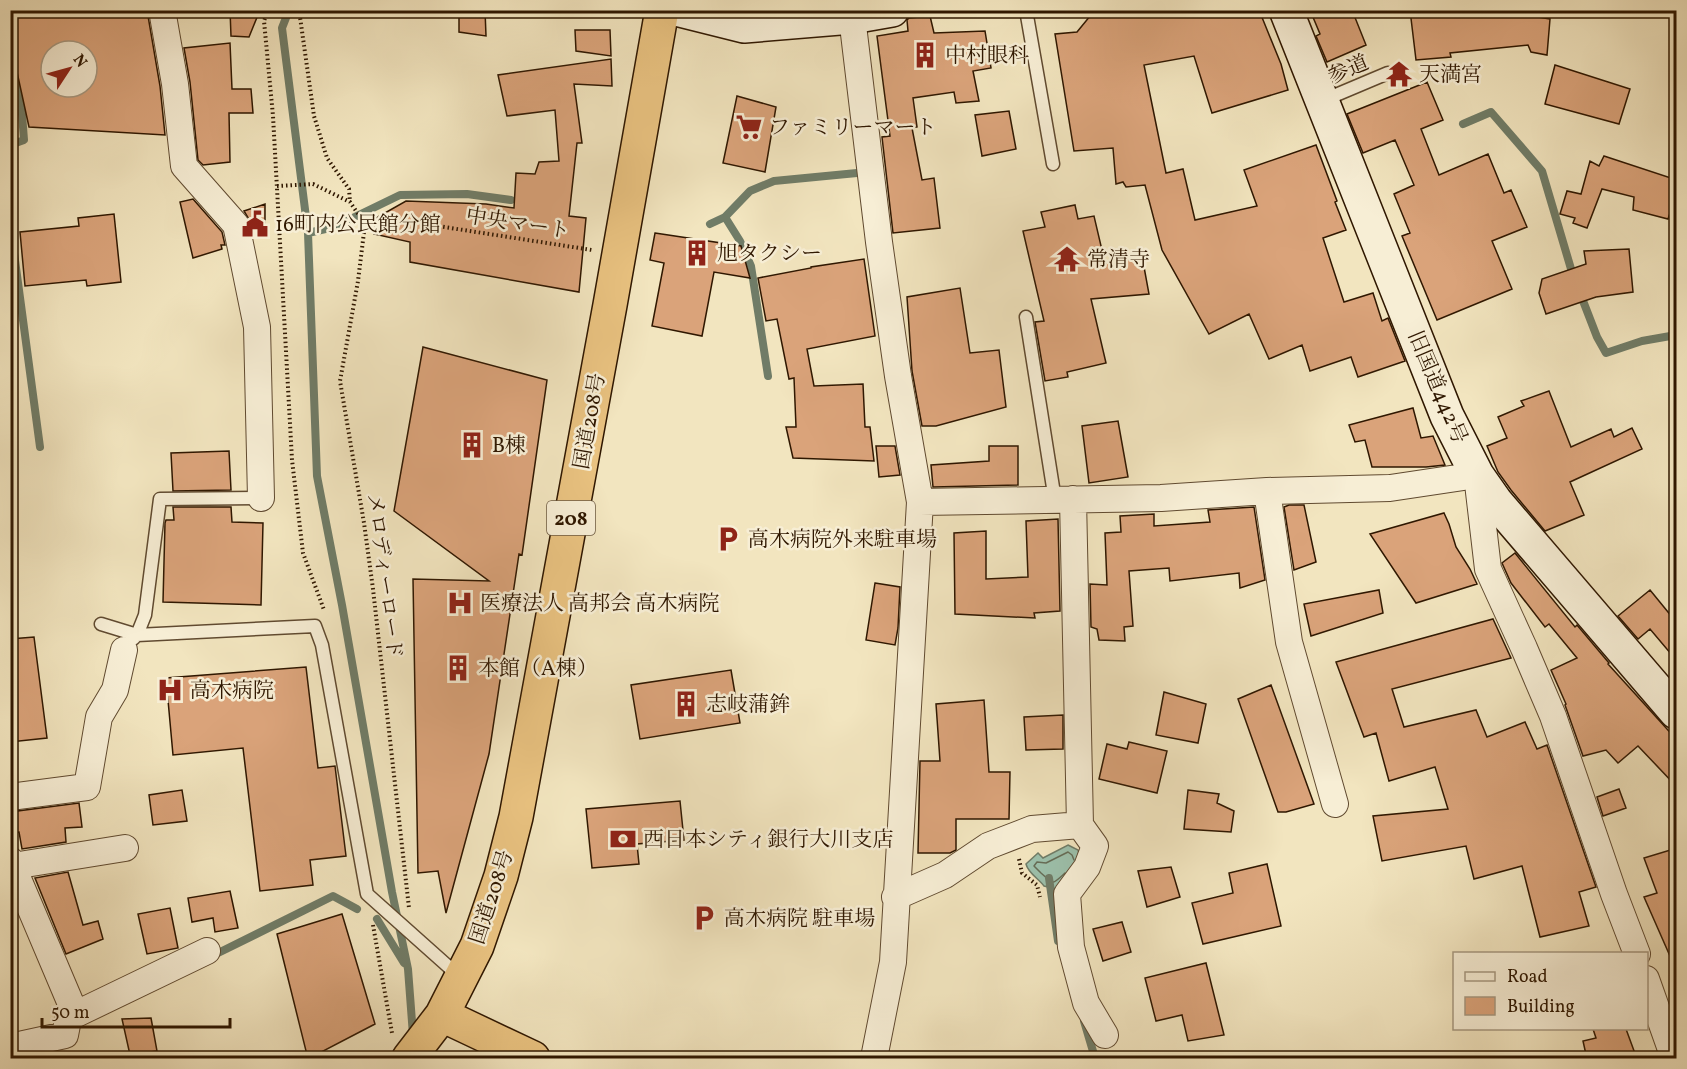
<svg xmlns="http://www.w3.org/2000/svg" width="1687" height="1069" viewBox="0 0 1687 1069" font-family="Vollkorn,'Noto Serif JP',serif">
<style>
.water{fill:#9cc0ab;stroke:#707c67;stroke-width:1.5}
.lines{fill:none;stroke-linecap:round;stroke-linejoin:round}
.shore{stroke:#666c56;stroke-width:1.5}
.stream{stroke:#707c67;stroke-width:8}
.building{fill:#daa37a;stroke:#2f1700;stroke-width:1.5;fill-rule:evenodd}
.lane-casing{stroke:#604a30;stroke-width:15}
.street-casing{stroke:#604a30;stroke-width:28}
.secondary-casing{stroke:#2f1700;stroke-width:36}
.highway-casing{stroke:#2f1700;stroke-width:36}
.path{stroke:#2f1700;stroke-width:4;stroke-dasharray:1.5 3;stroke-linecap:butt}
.lane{stroke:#f7eed5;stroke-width:12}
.street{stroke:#f7eed5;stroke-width:26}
.secondary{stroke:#f7eed5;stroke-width:33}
.highway{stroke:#e9c280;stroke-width:33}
.labels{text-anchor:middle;stroke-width:5;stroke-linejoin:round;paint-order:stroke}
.shield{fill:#f7eed5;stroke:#6b5840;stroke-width:1.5}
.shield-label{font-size:20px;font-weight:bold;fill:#2f1700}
.poi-label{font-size:21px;fill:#2f1700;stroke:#f7eed5;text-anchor:start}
.street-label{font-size:21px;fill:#2f1700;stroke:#f7eed5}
</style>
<rect width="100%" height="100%" fill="#f2e5bf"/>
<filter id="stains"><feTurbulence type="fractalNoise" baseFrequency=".00333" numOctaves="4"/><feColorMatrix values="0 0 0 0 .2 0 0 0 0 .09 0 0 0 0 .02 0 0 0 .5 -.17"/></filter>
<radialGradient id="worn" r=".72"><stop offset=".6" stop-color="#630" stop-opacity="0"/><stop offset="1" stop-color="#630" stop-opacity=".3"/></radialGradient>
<path class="water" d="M1068,845L1078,850L1082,864L1057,889L1044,886C1038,878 1028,873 1026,864L1038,853L1043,858Z"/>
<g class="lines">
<path class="shore" d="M1065,873C1051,886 1054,884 1041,873C1038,870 1036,868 1034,866L1037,862L1046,863L1068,852L1072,855L1074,860"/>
<path class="stream" d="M289,10L282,28L308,233L317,476L342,605L392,892L408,969L413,1035
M10,55L21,101L24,140L10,145
M1463,124L1491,112L1542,171L1574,279
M10,223L40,447
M710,224L725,217
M308,233L334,227L400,195L467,194L511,200
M1580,293L1597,337L1606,353L1642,341L1676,335
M768,376L751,266L740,241L725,217L750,191L774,181L857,173
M1049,878L1058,941
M377,919L404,963
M212,956L333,896L357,909
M1084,1021L1095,1058"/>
</g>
<path class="building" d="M10,10H147L160,86L165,135L29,127L10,40ZM51,51H87V87H51Z
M230,10H260L249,37L231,36Z
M459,10H485L486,36L459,32Z
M1095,10H1259L1281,64L1288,90L1212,113L1194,56L1144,65L1166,173L1183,169L1195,220L1257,206L1244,170L1316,145L1337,201L1335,202L1346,230L1323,238L1344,302L1373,293L1382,321L1388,318L1405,361L1358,377L1351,357L1310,371L1302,345L1269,359L1249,314L1209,334L1162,250L1145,185L1126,187L1123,182L1116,184L1113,148L1074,151L1055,34L1077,32Z
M1310,10H1352L1366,45L1327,62L1316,36L1320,34Z
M1410,10H1494L1550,19L1547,55L1531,52L1528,45L1450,53L1451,57L1416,60Z
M930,16L934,33L985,31L991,68L973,71L979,101L956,103L954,92L913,98L917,127L912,128L922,180L934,178L940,228L893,233L882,137L890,136L877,36L908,31L907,20L909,18Z
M575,30H610L611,56L576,51Z
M230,43L232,89H251L253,113H229L230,162L203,165L198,160L190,82L184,48Z
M611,59L612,86L574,84L582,143H577L569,216L586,218L579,292L410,262V242L374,234L376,218L406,201L486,204L514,208L516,173L535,174L539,162L559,161L555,110L507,116L498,75Z
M1555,65L1630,89L1619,124L1545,104Z
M1427,82L1443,120L1421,129L1439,175L1488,154L1504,193L1511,190L1527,227L1492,241L1512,289L1437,320L1402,236L1410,233L1394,194L1414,185L1395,140L1363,153L1347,114Z
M737,96L776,107L765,172L723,163Z
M1009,111L1016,149L982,156L975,115Z
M1604,156L1677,180V192L1668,219L1633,210L1634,197L1602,189L1587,228L1573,223L1575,218L1560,214L1567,191L1581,194L1590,161L1599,166Z
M193,199L222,232L225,245H221L222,249L193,258L180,202Z
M265,204V235L254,238L250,221L244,211Z
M1075,205L1078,219L1094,216L1105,263L1142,256L1149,294L1091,299L1106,363L1067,372L1068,377L1045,381L1035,322L1044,321L1023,231L1045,227L1041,212Z
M114,214L121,282L87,286L86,280L25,286L20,232L79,226L78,218Z
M655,233L741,246L750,278L714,272L702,336L652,326L664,263L650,260Z
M1629,249L1633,292L1596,297L1546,314L1539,293L1542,279L1586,264L1584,251Z
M864,259L875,336L807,349L814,386L863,384L865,427H870L874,461L793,458L786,427H796L794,378L789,379L777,319L766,321L758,278L811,268V267Z
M960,288L970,353L999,350L1006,407L936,426H922L912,371L907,297Z
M423,347L547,380L522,555L519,554L489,754L446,913L438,871L418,873L413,579L489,581L394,511Z
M1549,391L1571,447L1611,429L1614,437L1632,428L1642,449L1570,482L1584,515L1545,531L1511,490L1498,472L1487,446L1507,438L1498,417L1524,406L1521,401Z
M1413,408L1421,438L1433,436L1445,465L1426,467H1372L1365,440L1355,442L1349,425Z
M1118,421L1128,477L1089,483L1082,426Z
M876,446H895L900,475L879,477Z
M989,446H1018V485L933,487L931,465L989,461Z
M229,451L231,490L173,491L171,453Z
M1289,505H1304L1316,562L1294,570L1284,507Z
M173,507H231L232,522L263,523L261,605L163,602L165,523L166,520H174Z
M1254,507L1265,580L1240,588L1239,573L1170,581L1169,568L1129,571L1133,626L1124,627L1125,641L1099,640L1097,629L1091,627L1090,584L1107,585L1105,533L1121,532L1120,516L1154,514V526L1210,522L1208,510Z
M1444,513L1449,524L1456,547L1470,569L1477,584L1416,603L1370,534Z
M1058,519L1060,611L1034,613L1035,618L955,614L954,533L986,531V579L1028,577L1026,521Z
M1515,553L1575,627L1577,625L1609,663L1608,664L1677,740V787L1638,746L1618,763L1606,750L1583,756L1565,705L1566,704L1551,670L1577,658L1549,624L1545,627L1511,583L1502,563Z
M875,583L900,587L898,628L895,645L866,640Z
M1379,590L1383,613L1311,636L1304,604Z
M1650,590L1677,623V661L1650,629L1638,639L1618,616Z
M1493,619L1511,658L1392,689L1404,727L1476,710L1487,737L1525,722L1537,749L1547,745L1596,887L1579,892L1589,926L1540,937L1522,866L1474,879L1466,846L1382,861L1373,816L1448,809L1435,767L1389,781L1376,733L1364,737L1336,662Z
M34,637L47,738L10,742V639Z
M306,667L318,768L335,766L346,856L310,860L313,885L260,891L243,748L173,755L166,678Z
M731,670L740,723L640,739L631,685Z
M1271,685L1314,804L1286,812H1278L1238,699Z
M1164,692L1206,704L1198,743L1156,735Z
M984,700L989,772H1010L1009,819H956V850L950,853H918L920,761H940L936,704Z
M1063,715V749L1026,750L1024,717Z
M1129,742L1167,751L1157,793L1099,779L1107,744L1127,749Z
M1619,789L1626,808L1603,816L1597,797Z
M182,790L187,821L153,825L149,795Z
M1188,790L1219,794L1217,803L1234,811L1231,832L1184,829Z
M680,801L684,840L637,844L639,864L592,868L586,809Z
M79,803L82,827L65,828L66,842L22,849L19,832L10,833V812Z
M1677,848V972L1644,897L1657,893L1644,858Z
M1267,864L1281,926L1203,944L1192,903L1233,893L1229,873Z
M1171,867L1180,897L1147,907L1138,871Z
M68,872L83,925L98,921L103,939L66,954L35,878Z
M230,891L238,928L215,932L213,918L192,922L188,898Z
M170,908L178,948L147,954L138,914Z
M342,914L375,1024L308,1059L277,934Z
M1122,922L1131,952L1103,961L1093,929Z
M1206,963L1224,1035L1188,1041L1182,1015L1156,1021L1145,978Z
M151,1018L157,1051L130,1055L122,1019Z
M1593,1029H1626L1637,1059H1587L1583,1041L1596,1038Z"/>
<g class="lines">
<g class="lane-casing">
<path id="lane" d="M1026,10L1053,164
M1324,100L1388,73
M1026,317L1055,500
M101,624L137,635L315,626L322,645L367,894L460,977
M133,639L137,635L145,615L160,499L261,498"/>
</g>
<g class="street-casing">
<path id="street" d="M162,10L175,84L184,166L236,225L238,234L257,327L261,498
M852,17L879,242L898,376L920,502L893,962L874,1058
M1267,491L1289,642L1335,804
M920,502L1161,498L1267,491L1390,488L1477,475L1488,569L1524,648L1553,716L1614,894L1637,954
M10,797L87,787L99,717L115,690L124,650
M1080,825L1095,846L1087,867L1067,894L1071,947L1086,1003L1105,1035
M10,860L71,1004L65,1035L10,1047
M13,866L125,848
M895,897L945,875L988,846L1032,829L1080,825L1073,499
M1646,979L1674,1058
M68,1018L207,951"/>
</g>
<g class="secondary-casing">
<path id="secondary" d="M680,10L744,26L852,17L892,10
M1286,10L1447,416L1477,475L1496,502L1676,712"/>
</g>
<g class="highway-casing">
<path id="highway" d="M442,1015L533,1058
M409,1058L442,1015L477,946L501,876L516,817L610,305L662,10"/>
</g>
<path class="path" d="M268,10L264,21L273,116L292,460L303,553L324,610
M303,10L300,17L314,116L327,158L349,189L350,202
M277,186L313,184L350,202L365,224L358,281L340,381L364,523L373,589L409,908
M412,222L592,250
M1019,859L1022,873L1037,885L1040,897
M373,925L392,1033"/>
<use href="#lane" class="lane"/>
<use href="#street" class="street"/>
<use href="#secondary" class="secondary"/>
<use href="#highway" class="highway"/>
</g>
<defs>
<g id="building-bare" transform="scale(2.07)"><path d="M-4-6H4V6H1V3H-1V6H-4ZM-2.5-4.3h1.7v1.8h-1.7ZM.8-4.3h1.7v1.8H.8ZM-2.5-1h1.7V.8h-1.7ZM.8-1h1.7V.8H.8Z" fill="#8f2418" stroke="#f7eed5" stroke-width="2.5" paint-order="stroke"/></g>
<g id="temple-bare" transform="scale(2.07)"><path d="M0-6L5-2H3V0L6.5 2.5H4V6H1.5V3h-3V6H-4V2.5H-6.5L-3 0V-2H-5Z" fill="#8f2418" stroke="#f7eed5" stroke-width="2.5" paint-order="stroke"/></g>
<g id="supermarket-bare" transform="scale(2.07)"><path d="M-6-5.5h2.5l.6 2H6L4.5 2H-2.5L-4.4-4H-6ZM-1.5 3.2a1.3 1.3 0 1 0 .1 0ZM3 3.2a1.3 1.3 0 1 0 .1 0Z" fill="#8f2418" stroke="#f7eed5" stroke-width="2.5" paint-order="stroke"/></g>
<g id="civic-bare" transform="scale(2.07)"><path d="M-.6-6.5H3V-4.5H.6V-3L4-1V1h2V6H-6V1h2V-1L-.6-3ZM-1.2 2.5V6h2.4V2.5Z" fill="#8f2418" stroke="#f7eed5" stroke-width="2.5" paint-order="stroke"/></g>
<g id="parking-bare" transform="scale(2.07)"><path d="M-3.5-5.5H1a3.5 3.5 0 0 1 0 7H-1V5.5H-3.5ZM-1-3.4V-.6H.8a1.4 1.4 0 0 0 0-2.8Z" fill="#8f2418" stroke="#f7eed5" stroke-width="2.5" paint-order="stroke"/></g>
<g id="hospital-bare" transform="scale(2.07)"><path d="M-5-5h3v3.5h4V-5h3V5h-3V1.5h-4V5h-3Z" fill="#8f2418" stroke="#f7eed5" stroke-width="2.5" paint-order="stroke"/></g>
<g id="bank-bare" transform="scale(2.07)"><path d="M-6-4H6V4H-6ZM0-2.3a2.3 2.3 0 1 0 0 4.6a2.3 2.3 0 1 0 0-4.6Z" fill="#8f2418" stroke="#f7eed5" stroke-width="2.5" paint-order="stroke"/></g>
</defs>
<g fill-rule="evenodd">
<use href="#building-bare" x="925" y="55"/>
<use href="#temple-bare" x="1399" y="74"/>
<use href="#supermarket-bare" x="749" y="127"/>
<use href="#civic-bare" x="255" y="224"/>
<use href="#building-bare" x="697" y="253"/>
<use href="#temple-bare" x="1067" y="259"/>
<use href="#building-bare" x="472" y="445"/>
<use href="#parking-bare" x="728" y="539"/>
<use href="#hospital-bare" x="460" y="603"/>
<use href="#building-bare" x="458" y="668"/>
<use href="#hospital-bare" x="170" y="690"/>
<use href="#building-bare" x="686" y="704"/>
<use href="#bank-bare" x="623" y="839"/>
<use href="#parking-bare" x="704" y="918"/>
</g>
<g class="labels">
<rect class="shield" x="547" y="501" width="48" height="34" rx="4.5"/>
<g class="shield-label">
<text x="571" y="525">208</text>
</g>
<g class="poi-label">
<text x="945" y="62">中村眼科</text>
<text x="1419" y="81">天満宮</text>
<text x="769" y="134">ファミリーマート</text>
<text x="275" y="231">16町内公民館分館</text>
<text x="717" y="260">旭タクシー</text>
<text x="1087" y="266">常清寺</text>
<text x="492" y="452">B棟</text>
<text x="748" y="546">高木病院外来駐車場</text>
<text x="480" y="610">医療法人 高邦会 高木病院</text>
<text x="478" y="675">本館（A棟）</text>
<text x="190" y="697">高木病院</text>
<text x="706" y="711">志岐蒲鉾</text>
<text x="643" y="846">西日本シティ銀行大川支店</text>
<text x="724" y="925">高木病院 駐車場</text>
</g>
<g class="street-label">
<text transform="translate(1348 69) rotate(-23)" y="7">参道</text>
<text transform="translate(518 223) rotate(9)" y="7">中央マート</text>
<text transform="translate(1438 387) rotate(67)" y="7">旧国道442号</text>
<text transform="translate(589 421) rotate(-80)" y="7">国道208号</text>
<text transform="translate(385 576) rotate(83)" y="7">メロディーロード</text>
<text transform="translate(491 897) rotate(-72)" y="7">国道208号</text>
</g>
</g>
<rect width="1687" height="1069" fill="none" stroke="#f2e5bf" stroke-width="36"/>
<rect x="12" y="12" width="1663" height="1045" fill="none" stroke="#2f1700" stroke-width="3"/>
<rect x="18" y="18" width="1651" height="1033" fill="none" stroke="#2f1700" stroke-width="1.5"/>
<rect x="1453" y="952" width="195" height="78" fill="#f7eed5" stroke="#a79880" stroke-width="1.5"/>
<rect x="1465" y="972" width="30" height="9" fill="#f7eed5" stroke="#a79880" stroke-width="1.5"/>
<text x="1507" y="982" font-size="18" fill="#2f1700">Road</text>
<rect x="1465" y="997" width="30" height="18" fill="#daa37a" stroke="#a79880" stroke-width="1.5"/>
<text x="1507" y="1012" font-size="18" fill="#2f1700">Building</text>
<g transform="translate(69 69) rotate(54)"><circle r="28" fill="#f7eed5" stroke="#a79880" stroke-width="1.5"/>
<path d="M0-4.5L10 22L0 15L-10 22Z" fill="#8f2418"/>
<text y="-9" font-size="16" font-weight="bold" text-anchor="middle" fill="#2f1700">N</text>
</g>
<path d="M42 1018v9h188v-9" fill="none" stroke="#2f1700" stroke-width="3"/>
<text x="51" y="1018" font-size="18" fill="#2f1700" stroke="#f7eed5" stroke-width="4.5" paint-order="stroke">50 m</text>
<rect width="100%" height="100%" filter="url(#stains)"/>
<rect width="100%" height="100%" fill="url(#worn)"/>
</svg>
